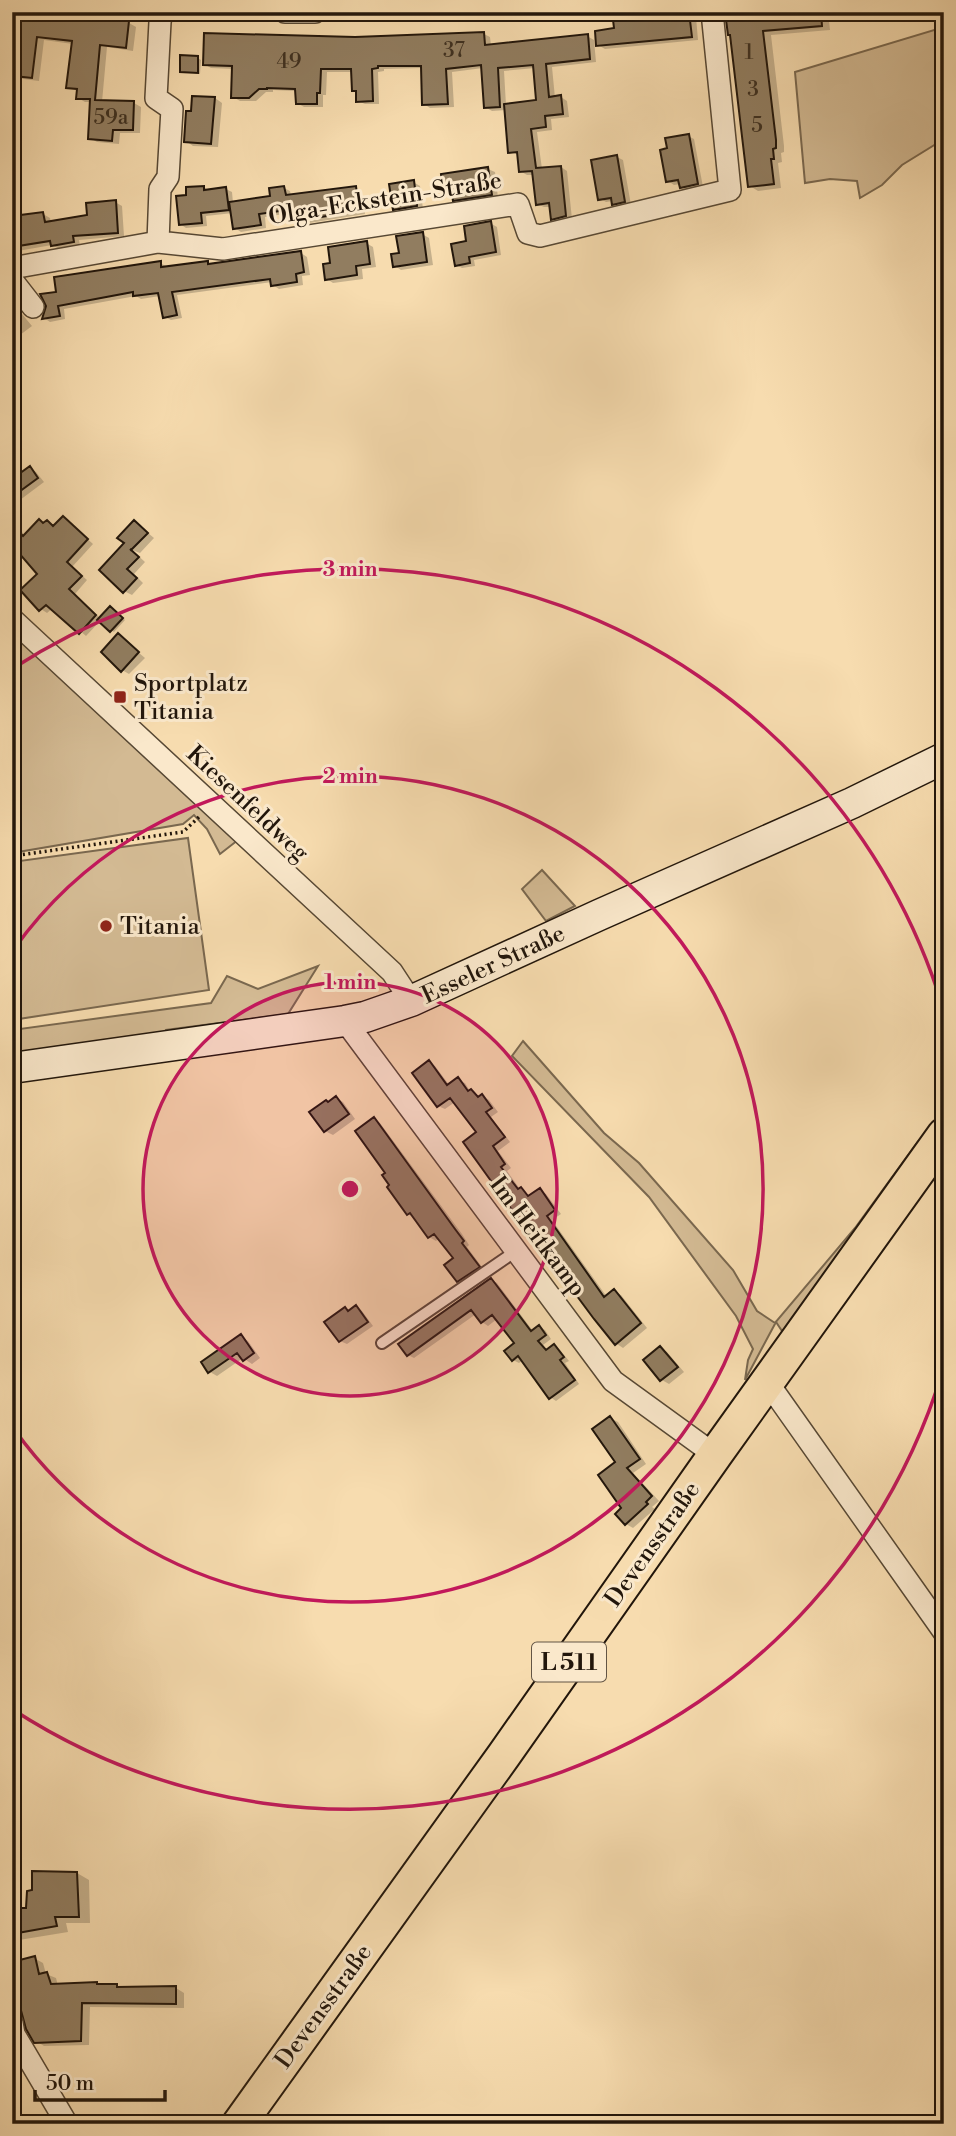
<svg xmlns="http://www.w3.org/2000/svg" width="956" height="2136" viewBox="0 0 956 2136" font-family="'Libre Bodoni',serif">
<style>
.green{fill:#d3ba93;stroke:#7a684f;stroke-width:2}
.shadow{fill:#0003;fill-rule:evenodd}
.building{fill:#917d60;stroke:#22160b;stroke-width:2}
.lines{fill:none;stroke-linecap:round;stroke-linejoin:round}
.lane-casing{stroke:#574834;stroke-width:14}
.street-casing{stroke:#574834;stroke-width:24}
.secondary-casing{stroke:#22160b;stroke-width:33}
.primary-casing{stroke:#22160b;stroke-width:37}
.path{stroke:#22160b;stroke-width:3.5;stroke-dasharray:2 3.5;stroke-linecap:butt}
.lane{stroke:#fae8cb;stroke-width:10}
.street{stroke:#fae8cb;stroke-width:21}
.secondary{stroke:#fae8cb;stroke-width:30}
.primary{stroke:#f7dcaf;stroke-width:33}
.ring{fill:none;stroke:#c2185b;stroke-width:3.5}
.poi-dot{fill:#8f2418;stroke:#fae8cb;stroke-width:2.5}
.labels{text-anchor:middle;stroke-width:6;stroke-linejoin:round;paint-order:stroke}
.number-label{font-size:21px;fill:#3e3020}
.shield{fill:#fae8cb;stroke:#635545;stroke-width:2}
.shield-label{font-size:23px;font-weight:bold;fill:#22160b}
.street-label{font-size:24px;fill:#22160b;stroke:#fae8cb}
.poi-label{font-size:24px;fill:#22160b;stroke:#fae8cb;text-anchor:start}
.centre{fill:#c2185b;stroke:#fae8cb;stroke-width:3.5}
.ring-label{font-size:21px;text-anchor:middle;font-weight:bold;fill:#c2185b;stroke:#fae8cb;stroke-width:6;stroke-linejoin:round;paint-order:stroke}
</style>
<rect width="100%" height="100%" fill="#f7dcaf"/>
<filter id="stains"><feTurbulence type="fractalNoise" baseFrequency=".00286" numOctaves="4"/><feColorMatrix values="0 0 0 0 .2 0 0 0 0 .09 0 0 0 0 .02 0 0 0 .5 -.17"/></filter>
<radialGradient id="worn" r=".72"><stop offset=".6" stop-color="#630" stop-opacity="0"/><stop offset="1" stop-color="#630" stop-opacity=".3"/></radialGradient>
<path class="green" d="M944,27V139L902,165L882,185L860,198L857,181L830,179L805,183L795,72Z
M16,640L35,648L238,840L220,854L207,829L194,815L183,824L12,853V651L19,657Z
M188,838L209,990L12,1020V862Z
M542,870L575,906L546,921L522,889Z
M318,966L288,1014L166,1030L164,1037L12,1059V1030L211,1003L227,976L258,989Z
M523,1041L604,1133L639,1163L733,1270L757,1311L775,1323L855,1228L917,1143L918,1151L784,1334L776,1322L745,1380L748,1360L753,1349L736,1316L649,1197L512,1056Z"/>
<path class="shadow" d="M12,12H81L86,15V18L129,23L136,27L133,51L107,47L102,102L134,103L141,107L140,133H120L119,144L97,142L90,138L91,102H85L78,98V91L68,87L73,44L44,40L39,81L23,79L16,75L19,43L12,42Z
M734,12H828L830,30L771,35L784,146V152L781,153L782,162L778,163L781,188L758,191L750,186Z
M689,14L696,17L698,40L605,49L598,45L616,30Z
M484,34L490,37L491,46L587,36L594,40L596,62L552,67L555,98L561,97L567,101L569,117L551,119L552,130L537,132L542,169L561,167L567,171L572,219L559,222L553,219L552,207H544L537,204L534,175H527L520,171L519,155L510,152L506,110L492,111L485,107L483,68L452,72L454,107L430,108L424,104L422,68L384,69V71L378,72L379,104H365L358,101V92L353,90V72H327L326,95H323V107H304L297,103V91L273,90V92H266L256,101H240L233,97L234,69L211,68L204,64L355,39ZM535,68L538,101L506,105L504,71Z
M198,58L201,60L200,74L181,71Z
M215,98L222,103L218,147L193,146L186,141Z
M688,136L694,139L703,187L687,190L681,187V184L674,185L668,181Z
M617,157L623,160L631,205L620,208L614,204L613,201L606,202L599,198Z
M488,169L495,172L498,198L462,203L455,199L454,190L444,187Z
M413,182L420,186L423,209L401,212L395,209Z
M204,187L209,191L226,189L232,192L233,203L272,198L284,188L290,191L291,196L355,188L361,192L365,214L297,225L291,221L290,213L265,217L266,228L241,232L235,228L233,213L206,216L207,226L186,228L180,224L188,197Z
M12,191L16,218L43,214L50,218L51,222L89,216L115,202L122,206L124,236L79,240L80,246L59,249L52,245L12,252Z
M490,223L497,227L501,255L474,260L475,266L462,268L456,265L468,243Z
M422,234L429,238L433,265L401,270L395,266Z
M366,243L373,247L376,267L362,269L363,279L333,283L327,279L332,264Z
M301,253L307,257L310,275L302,276L303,285L279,289L273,285L272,282L177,295L182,318L171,320L165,317L160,296L141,299L136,296L64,309L65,319L50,322L44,318L48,306L160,263L166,266L207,263L212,265Z
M12,302L32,326L12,341Z
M30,468L36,472L44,482L12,506V481Z
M12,519L25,536L47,522L54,525L69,522L93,544L72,567L87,580L75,594L100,618L113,610L125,620L114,632L100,621L86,636L53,608L47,613L41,609L40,574L24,557L12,566Z
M135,522L154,538L140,553L132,550L145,562L134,574L143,583L132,595L124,591L126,543Z
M118,635L145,658L129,674L122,670Z
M429,1062L435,1066L450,1086L458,1080L465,1083L470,1091L480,1097L482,1096L489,1100L498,1112L491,1117L510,1142L498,1151L511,1168L507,1171L520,1189L531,1197L540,1190L546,1194L561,1214L552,1220L607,1297L614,1292L621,1295L647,1328L623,1348L617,1344L595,1318L478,1133L455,1102L445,1109L438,1106Z
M336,1098L343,1102L355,1119L333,1135L325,1131L329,1103Z
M374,1119L380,1123L462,1234L469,1245L467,1247L485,1271L465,1285L458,1281L455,1259L439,1238L436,1241L429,1237L416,1219L408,1214L389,1187L388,1173Z
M492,1280L497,1283L533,1331L539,1327L545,1330L551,1339L543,1345L548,1351L554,1346L560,1350L569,1361L565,1363L579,1384L556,1401L550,1397L523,1360L519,1363L513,1360L517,1343L497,1319L488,1326L482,1322L476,1314L414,1358L408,1355Z
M356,1307L362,1311L373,1326L347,1344L340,1341L345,1309L349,1312Z
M241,1337L248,1341L260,1358L252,1364L243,1358L217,1376L210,1372Z
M660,1348L667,1352L684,1372L669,1384L662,1380L645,1360Z
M610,1418L618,1422L646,1464L633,1473L659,1501L652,1507L655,1509L633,1528L626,1524Z
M77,1873L89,1880L90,1923H66L68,1932L19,1940L12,1937V1918L19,1917Z
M34,1958L43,1963L46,1974L56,1978L58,1986L116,1985L122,1989L176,1988L184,1993V2008L90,2007L89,2045L44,2046L36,2041Z"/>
<path class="building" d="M12,12H79V15L129,21L126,48L100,45L95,100L134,101L133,130H113L112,141L88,139L90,99H76L77,89L66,88L72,41L37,37L32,78L14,76L18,41L12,40Z
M689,12L692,37L596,46L595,31L614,28L613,20Z
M795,12H821L822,26L763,31L776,140V148L773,149L774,159H771L774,184L748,187L730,35H728L726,20Z
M484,32L485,45L588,34L590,59L546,64L549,97L561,95L563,114L545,116L546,127L531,129L536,168L561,166L566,216L551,220L549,203L536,205L532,171L519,172L517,152L508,153L504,104L536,100L533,65L498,68L500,107L484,108L481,65L446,69L448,104L422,105L421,66H378V68L372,69L373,101L356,102V91H352L351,69H321L320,93H317V104H296L295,89L267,88V89H259L249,98H231L232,66L203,65L204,33L355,37Z
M180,55L198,56V73L180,72Z
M192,96L215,97L211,144L184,142L186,111H191Z
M689,134L698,184L680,188L678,180L666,182L660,150L667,148L665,138Z
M617,155L625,202L612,205L611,198L598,200L591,160Z
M488,167L492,195L453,201L451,187L443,188L441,174Z
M414,180L417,206L393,210L389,184Z
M204,186V190L226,187L229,210L201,213L202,223L179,225L176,196L186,195V187Z
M284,186L286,195L356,186L359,211L289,222L287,210L259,214L261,225L233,229L229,202L270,196L269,188Z
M116,200L118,233L73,236L74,242L51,246L50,241L12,247L13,216L43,212L45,222L87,215L86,203Z
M491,221L496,252L469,257L470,263L455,266L451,244L466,241L464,226Z
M423,232L427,262L393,267L391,254L399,253L396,236Z
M367,241L370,264L356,266L357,275L325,280L323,264L330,263L328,247Z
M301,251L304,272L296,274L297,282L271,286L270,279L172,292L177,315L163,318L158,293L133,296V292L58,306L60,316L42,319L46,306L40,294L56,292L54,277L161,261V267L208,261V264Z
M30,466L38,478L12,497V479Z
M63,516L88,539L67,562L82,576L69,589L96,615L79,634L46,605L39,611L20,590L37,574L19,553L12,558V541L21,534L23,536L39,519L43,523L47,520L53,526Z
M134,520L148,533L131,550L130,549L139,557L127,569L137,578L123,593L99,570L124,543L117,538Z
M110,606L123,618L110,632L97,620Z
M118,633L139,652L121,672L101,652Z
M429,1060L447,1085L458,1077L468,1091L471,1089L478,1097L482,1094L492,1108L486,1112L505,1137L493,1146L505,1164L501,1167L518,1189L521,1187L528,1196L540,1188L555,1210L547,1216L604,1297L614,1289L641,1323L615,1345L594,1319L528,1230L527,1231L463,1142L476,1132L450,1098L437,1107L412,1073Z
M336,1096L349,1114L324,1132L309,1112L326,1100L328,1102Z
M374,1117L455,1229L464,1241L462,1243L480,1267L457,1282L444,1265L453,1258L434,1234L428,1238L410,1213L407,1215L387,1187L389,1185L382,1175L385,1173L355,1131Z
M491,1278L531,1331L539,1325L546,1335L538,1341L546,1350L554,1344L564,1357L560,1360L575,1380L549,1399L518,1356L512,1361L504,1351L514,1343L492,1315L481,1323L471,1310L407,1356L398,1344Z
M356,1305L368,1322L339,1342L324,1322L345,1307L348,1311Z
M241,1334L254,1353L243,1361L237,1353L208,1373L201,1362Z
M660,1346L678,1367L660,1381L643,1360Z
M610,1416L640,1459L627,1468L652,1496L646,1502L648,1504L625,1525L615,1514L621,1508L598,1475L615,1462L592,1429Z
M32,1871L77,1872L79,1917H55L57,1926L12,1934V1916H17L15,1908H26L27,1891L32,1890Z
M35,1956L39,1974L47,1972L51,1984L97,1982V1984H117V1987L176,1986V2004L82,2003L81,2041L34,2043L26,2029L16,1992L12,1993V1962Z"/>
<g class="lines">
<g class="lane-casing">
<path id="lane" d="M382,1343L516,1251"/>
</g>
<g class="street-casing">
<path id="street" d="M285,12H315
M158,242L160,189L168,177L172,109L156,98L160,22L162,12
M12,268L158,242L223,249L518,204L528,233L540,236L730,190L712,12
M12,280L33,307
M12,619L392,972L411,1001
M345,1021L613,1381L715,1455
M768,1383L944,1632
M12,2023L14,2034L67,2124"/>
</g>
<g class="secondary-casing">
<path id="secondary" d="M12,1068L345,1021L365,1017L411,1001L599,915L852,803L944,758"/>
</g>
<g class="primary-casing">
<path id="primary" d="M239,2124L504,1755L715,1455L944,1135"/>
</g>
<path class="path" d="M12,856L183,832L199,817"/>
<use href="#lane" class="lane"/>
<use href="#street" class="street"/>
<use href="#secondary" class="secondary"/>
<use href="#primary" class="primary"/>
</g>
<circle cx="350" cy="1189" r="207" fill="#c2185b" fill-opacity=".12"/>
<g class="ring">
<circle cx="350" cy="1189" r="207"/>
<path d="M14 949A413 413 0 1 1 14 1429"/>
<path d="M943 1370A620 620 0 0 1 12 1709M12 669A620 620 0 0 1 943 1008"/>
</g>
<g class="poi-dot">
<rect x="113" y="690" width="14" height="14" rx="3.5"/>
<circle cx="106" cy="926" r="7"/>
</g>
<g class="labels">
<g class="number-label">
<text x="454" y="57">37</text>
<text x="749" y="59">1</text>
<text x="289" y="68">49</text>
<text x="753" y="96">3</text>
<text x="111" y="124">59a</text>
<text x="757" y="132">5</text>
</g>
<rect class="shield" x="532" y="1642.5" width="74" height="39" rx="5"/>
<g class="shield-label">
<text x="569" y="1670">L 511</text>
</g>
<g class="street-label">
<text transform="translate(385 198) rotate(-9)" y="8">Olga-Eckstein-Straße</text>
<text transform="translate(248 803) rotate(43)" y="8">Kiesenfeldweg</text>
<text transform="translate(493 964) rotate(-25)" y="8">Esseler Straße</text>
<text transform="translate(538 1236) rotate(53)" y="8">Im Heitkamp</text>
<text transform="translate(652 1544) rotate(-55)" y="8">Devensstraße</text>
<text transform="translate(323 2006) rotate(-54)" y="8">Devensstraße</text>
</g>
<g class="poi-label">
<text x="134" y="691">Sportplatz<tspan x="134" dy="28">Titania</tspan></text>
<text x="120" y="934">Titania</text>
</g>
</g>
<circle cx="350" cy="1189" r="10" class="centre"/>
<g class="ring-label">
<text x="350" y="576">3 min</text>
<text x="350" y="783">2 min</text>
<text x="350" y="989">1 min</text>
</g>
<rect width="956" height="2136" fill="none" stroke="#f7dcaf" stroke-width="42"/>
<rect x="14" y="14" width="928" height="2108" fill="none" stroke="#22160b" stroke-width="3.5"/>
<rect x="21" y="21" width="914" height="2094" fill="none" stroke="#22160b" stroke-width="2"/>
<path d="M35 2090v10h130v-10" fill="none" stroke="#22160b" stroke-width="3.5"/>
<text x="46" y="2090" font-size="21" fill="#22160b" stroke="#fae8cb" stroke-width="5" paint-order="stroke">50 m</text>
<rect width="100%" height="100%" filter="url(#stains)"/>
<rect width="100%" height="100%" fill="url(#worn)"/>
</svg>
